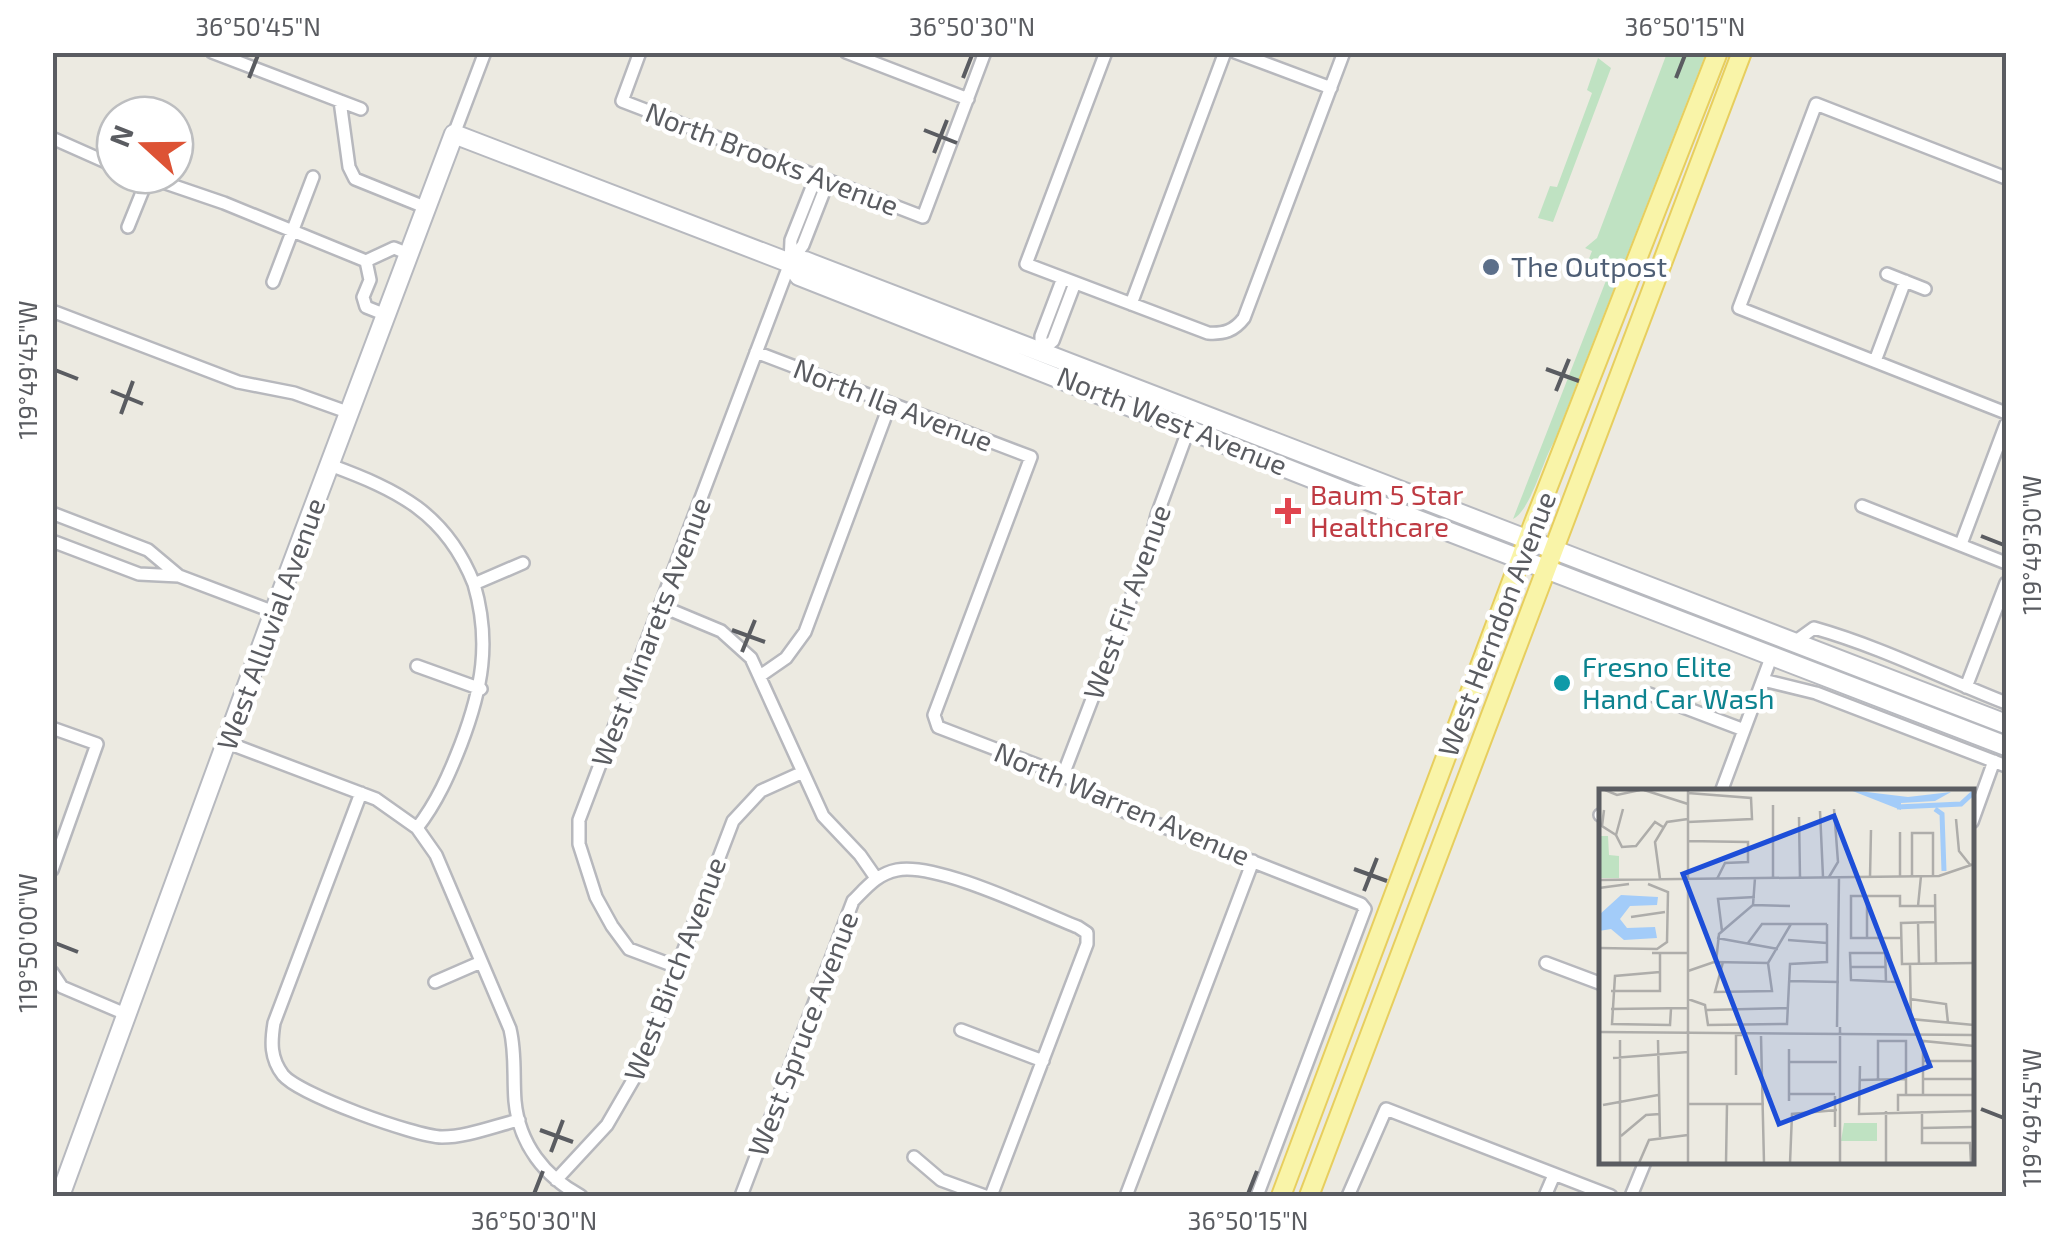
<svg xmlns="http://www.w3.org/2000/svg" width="2059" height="1249" viewBox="0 0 2059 1249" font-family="'Exo 2',sans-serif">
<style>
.green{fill:#bfe2c2}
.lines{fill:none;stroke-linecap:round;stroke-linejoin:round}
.street-casing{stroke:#b7b8bd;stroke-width:16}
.secondary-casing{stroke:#b7b9bf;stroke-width:22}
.primary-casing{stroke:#e7ce5e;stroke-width:22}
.street{stroke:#fff;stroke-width:11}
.secondary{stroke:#fff;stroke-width:18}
.primary{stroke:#f9f4a8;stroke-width:18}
.ticks{fill:none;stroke:#5a5c61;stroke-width:4}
.service-dot{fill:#5c6f8a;stroke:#fff;stroke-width:4}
.health-dot{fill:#e0444e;stroke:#fff;stroke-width:4}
.culture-dot{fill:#0f9aa8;stroke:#fff;stroke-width:4}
.labels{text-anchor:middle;stroke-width:9;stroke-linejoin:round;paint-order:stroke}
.street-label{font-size:28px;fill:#5a5c61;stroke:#fff}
.service-label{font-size:28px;fill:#4e5e75;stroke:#fff;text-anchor:start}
.health-label{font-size:28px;fill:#be3a42;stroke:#fff;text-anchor:start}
.culture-label{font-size:28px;fill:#0d838f;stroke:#fff;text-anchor:start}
.inset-river{fill:none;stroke:#a3ccf9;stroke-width:5}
.inset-road{fill:none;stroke:#aeadaa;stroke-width:2.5}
.view{fill:#1d4ed8;fill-opacity:0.15;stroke:#1d4ed8;stroke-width:5}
.inset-edge{fill:none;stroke:#5a5c61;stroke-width:5}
.neatline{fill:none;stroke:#5a5c61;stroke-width:4}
.ticks-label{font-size:25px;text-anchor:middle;fill:#5a5c61}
</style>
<rect width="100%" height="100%" fill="#eceae1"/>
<path class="green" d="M1667,53H1706L1554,442C1542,462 1531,510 1513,519L1607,278L1585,269L1592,251L1585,248L1597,238Z
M1598,58L1611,68L1553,222L1538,218L1550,186L1557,187L1592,93L1587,90Z"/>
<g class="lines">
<g class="street-casing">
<path id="street" d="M212,52L340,101L349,167L355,179L427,208
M640,52L622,101L923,217L985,52
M846,52L968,99
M1106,52L1026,264L1208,333C1224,334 1234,331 1244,318L1344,52
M1235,52L1331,88
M340,101L361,109
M454,134L485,52
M52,138L115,166
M142,175L224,203L366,261
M2006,178L1816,104L1739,308L2006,413
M128,227L149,175
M366,261L370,280L363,297L366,307L386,315
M366,261L394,248L409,254
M790,263L791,240L816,177
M1887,274L1925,289
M273,282L313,177
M1131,304L1225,52
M52,311L238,382L294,393L350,413
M1042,350L1053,341L1075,283
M756,352L1031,457L934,715L938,727L1063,775L1126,812L1361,904L1365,909L1257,1196
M1041,355V336L1063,278
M1875,361L1905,281
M330,465C398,490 446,513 474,584
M1862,506L2006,563
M52,513L148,550L179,576
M52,541L139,574L179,576L274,612
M1961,544L2006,424
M661,606L721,631L751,658L823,816L860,855L876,878
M1796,641L1814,628C1881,647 1942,678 2006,703
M417,666L481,689
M760,676L786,658L805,632L890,404
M1763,680L1816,693L2006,766
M1966,687L2006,583
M1649,694L1744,730
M52,728L97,744L52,870
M228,743L376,799L417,828L436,855L510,1029C516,1054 513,1076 515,1101C519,1144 545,1177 581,1196
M1063,775L1147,556L1157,515L1189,428
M1721,792L1772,655
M361,793L274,1023C271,1042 270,1058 283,1075C300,1095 414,1136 442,1137C467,1137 494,1126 519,1120
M1600,815H1602
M1972,822L1994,761
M417,828C437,802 449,775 461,744C482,689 491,642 474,584L523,563
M1546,963L1602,984
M677,967L629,949L612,926L596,897L579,844V820L790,263L803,245L828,181
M52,972L62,987L128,1015
M435,982L481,962
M961,1030L1043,1061
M914,1157L941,1180L985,1196
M556,1180L607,1125L636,1075L733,821L761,791L803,772
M741,1196L853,901C867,887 877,874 897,870C937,862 1037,911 1078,927L1087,933V944L991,1196
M1126,1196L1253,861
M1348,1196L1386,1109L1611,1196
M1545,1196L1554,1175
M1631,1196L1645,1162"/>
</g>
<g class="secondary-casing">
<path id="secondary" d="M790,263L799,276L1369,501L2006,746
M60,1196L274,612L454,134L790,263L805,261L2006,724"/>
</g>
<g class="primary-casing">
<path id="primary" d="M1281,1196L1533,525L1718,52
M1309,1196L1742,52"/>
</g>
<use href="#street" class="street"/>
<use href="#secondary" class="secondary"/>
<use href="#primary" class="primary"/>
</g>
<path class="ticks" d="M249,78L258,55M963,78L972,55M1676,78L1685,55M924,130L957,143M934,153L947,120M1546,369L1579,381M55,370L78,379M111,391L143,404M1556,391L1569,359M121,414L133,381M1981,536L2004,545M732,630L765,642M742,652L755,620M1354,869L1387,881M1364,891L1377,858M55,943L78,952M1981,1109L2004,1118M540,1130L573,1142M551,1152L563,1120M534,1194L543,1171M1248,1194L1257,1171"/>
<circle class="service-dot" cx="1491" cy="267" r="10"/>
<path class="health-dot" d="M1283 496h10v10h10v10h-10v10h-10v-10h-10v-10h10z"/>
<circle class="culture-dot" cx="1562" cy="683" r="10"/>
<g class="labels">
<g class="street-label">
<text transform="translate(772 159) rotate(21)" y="10">North Brooks Avenue</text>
<text transform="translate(893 405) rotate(21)" y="10">North Ila Avenue</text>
<text transform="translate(1172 421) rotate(22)" y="10">North West Avenue</text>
<text transform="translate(1127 602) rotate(-70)" y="10">West Fir Avenue</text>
<text transform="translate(271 624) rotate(-70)" y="10">West Alluvial Avenue</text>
<text transform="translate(1497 624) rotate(-69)" y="10">West Herndon Avenue</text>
<text transform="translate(651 632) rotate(-69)" y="10">West Minarets Avenue</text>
<text transform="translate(1122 804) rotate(23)" y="10">North Warren Avenue</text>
<text transform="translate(675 969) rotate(-69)" y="10">West Birch Avenue</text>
<text transform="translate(803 1034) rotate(-69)" y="10">West Spruce Avenue</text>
</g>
<g class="service-label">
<text x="1511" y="277">The Outpost</text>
</g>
<g class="health-label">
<text x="1310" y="505">Baum 5 Star<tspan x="1310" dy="32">Healthcare</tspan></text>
</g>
<g class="culture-label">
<text x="1582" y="677">Fresno Elite<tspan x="1582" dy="32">Hand Car Wash</tspan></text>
</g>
</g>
<g transform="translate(1599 789)">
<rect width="375" height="375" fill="#eceae1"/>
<path d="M0,47H9L10,66L20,67V89H0ZM245,334H278V352H242Z" fill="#bfe2c2"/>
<path d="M251,1L309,8L352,3L336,12L302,14V21ZM22,106L59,108L58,116L31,117L21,130L28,139L56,138L58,149L25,151L12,140L0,142V126Z" fill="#a3ccf9"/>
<path class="inset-river" d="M298,18L362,15L375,3M336,20L343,25L345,82"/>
<path class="inset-road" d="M6,1L18,6L41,1M45,1L89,15M24,20L17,46L23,58L37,57L56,33L64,38M5,21L3,37L17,46M221,22L224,88M200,28L201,89M357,30L360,62L372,77M89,33L153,30L152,9L89,4M301,43V88M88,52L149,53V73L126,74L118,90M313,87V44H334V87M230,88L239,73L235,20M271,88L272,41M174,89V16M61,90L56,53L68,33L89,30M0,91L340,87L375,75M0,99L30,95M336,105L337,175M268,107V149M154,116L191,117M319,117L322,87M32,128L66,123M319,133L320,175M337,133L302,134L303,175L375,174M123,142L119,110L156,108M118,149L179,160M302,149H252V107H301V117H336M189,151L228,154M149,154L163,135H228M286,158L287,193M0,159L58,160L68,153L69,103L49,95M53,164H89M286,164H251L252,191L299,193M117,173L120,145L154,116L156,89M124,173L116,203L173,202L169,174M169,174L192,135M311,175L312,230L375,236M251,178H286M89,182L115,173L169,174M61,183L16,187L13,235L71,236L72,220M191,192L240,193M12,202H61V164M89,210L106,216L109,236L188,235L191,175L228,173V135M311,210L347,215L349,234M12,220L89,219M108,221L189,219M238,238L240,88M0,243L375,246M162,247L165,374M21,251V374M59,251L61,348M14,269L89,263M324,272H375M190,273H238M261,277L260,325L375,322M137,286V246H143M279,290V252H307V306M324,290H375M261,291L307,290M190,305H236M236,307V338M324,307V252L375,257M0,312V343M190,312V260M89,315H165M4,316L59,306M299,322V306H375M323,322V354H371L372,374M323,339L375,338M22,347L47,326L61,325M40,374L50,351L89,346M89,374V1M127,374L128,315M191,374L193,325L238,321M241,374V238M287,374V322"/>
<path class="view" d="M235,27L331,277L180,335L84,85Z"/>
<rect width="375" height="375" class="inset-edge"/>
</g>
<rect width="2059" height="1249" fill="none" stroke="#ffffff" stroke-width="110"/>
<g transform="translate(145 145) rotate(291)"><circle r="48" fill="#ffffff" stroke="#bdbec0" stroke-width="2.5"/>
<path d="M0-8L18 38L0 25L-18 38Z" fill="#dd5335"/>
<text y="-15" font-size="28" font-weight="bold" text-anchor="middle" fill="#5a5c61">N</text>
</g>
<rect x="55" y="55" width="1949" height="1139" class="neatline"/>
<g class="ticks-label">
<text x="258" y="36">36°50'45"N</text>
<text x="972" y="36">36°50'30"N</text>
<text x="1685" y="36">36°50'15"N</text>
<text transform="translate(28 370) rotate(-90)" y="9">119°49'45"W</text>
<text transform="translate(2032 545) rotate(-90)" y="9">119°49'30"W</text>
<text transform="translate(28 943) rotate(-90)" y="9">119°50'00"W</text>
<text transform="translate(2032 1118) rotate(-90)" y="9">119°49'45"W</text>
<text x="534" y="1230">36°50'30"N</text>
<text x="1248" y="1230">36°50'15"N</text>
</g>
</svg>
